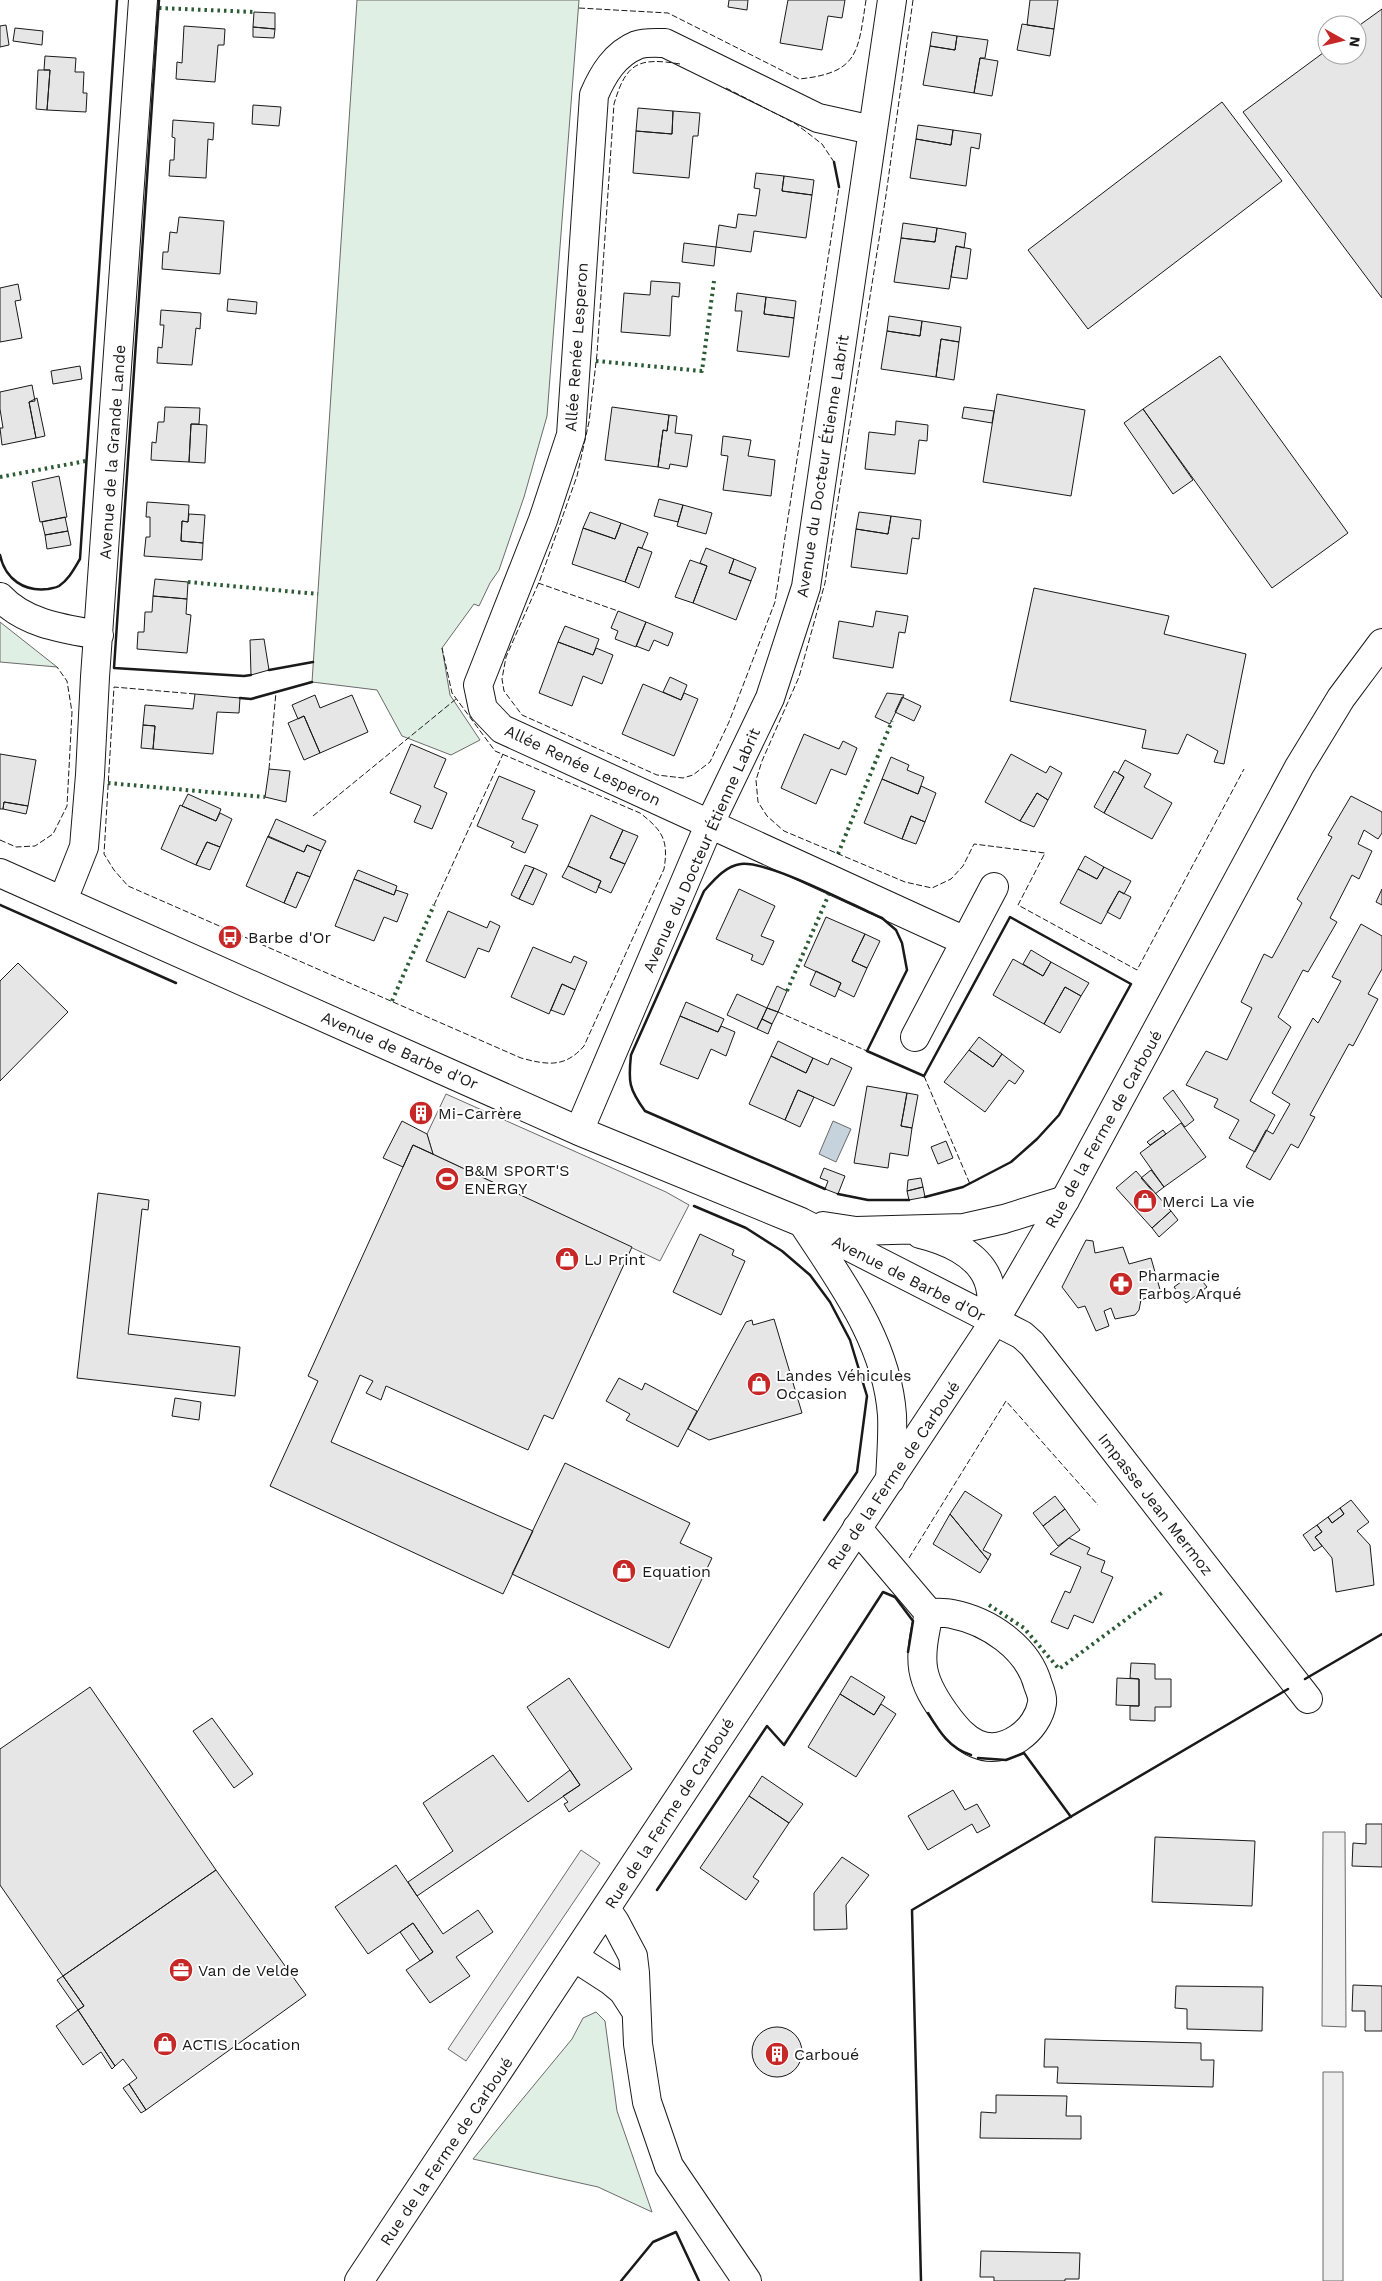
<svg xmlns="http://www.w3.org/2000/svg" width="1382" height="2281" viewBox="0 0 1382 2281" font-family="'Work Sans',sans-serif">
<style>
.green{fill:#e0efe3;stroke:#6a6a6a}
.parking{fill:#ededed;stroke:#6a6a6a}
.water{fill:#c6d2dc;stroke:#6a6a6a}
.building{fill:#e6e6e6;stroke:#1a1a1a}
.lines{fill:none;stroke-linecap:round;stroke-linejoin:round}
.minor-casing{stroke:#1a1a1a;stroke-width:30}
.tertiary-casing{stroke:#1a1a1a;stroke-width:30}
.minor{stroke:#fff;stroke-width:28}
.tertiary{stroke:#fff;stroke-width:28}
.hedge{stroke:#2b5a34;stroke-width:4;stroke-dasharray:2.5 4;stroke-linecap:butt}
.fence{stroke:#1a1a1a;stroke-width:1;stroke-dasharray:6 2.5;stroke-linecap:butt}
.wall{stroke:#1a1a1a;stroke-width:2.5}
.labels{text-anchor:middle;stroke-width:4;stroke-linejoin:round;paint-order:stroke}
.street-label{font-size:16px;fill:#1a1a1a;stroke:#fff}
.poi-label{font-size:16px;fill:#1a1a1a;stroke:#fff;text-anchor:start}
</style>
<rect width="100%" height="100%" fill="#fff"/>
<path class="green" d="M357,0H579L547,416L524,497L499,570L490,583L479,606L474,604L442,648L450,695L480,740L451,755L402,736L377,690L312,682Z
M0,622L57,667L0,662Z
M596,2012L605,2021L617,2111L652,2212L598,2187L473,2159L572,2039L583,2018Z"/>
<path class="parking" d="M446,1094L666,1192L689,1205L660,1261L433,1154L427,1134Z
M1323,1832H1345L1346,2027L1322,2026Z
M581,1850L600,1863L466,2061L448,2049Z
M1323,2072H1343V2281H1323Z"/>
<path class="water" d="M833,1121L851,1129L836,1162L819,1154Z"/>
<path class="building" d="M729,0H748L747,10L728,7Z
M788,0H845L842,18L828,16L822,50L780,43Z
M1030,0H1058L1054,29L1027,25Z
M1382,9V298L1243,112L1327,50V55H1357V27Z
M254,12L275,13V29L253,27Z
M1022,24L1054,29L1050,56L1017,50Z
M6,25L9,45L0,47V26Z
M184,26L225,29L224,45H218L215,82L176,79L177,62L182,63Z
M253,27L275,29L274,38L253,37Z
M15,28L43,31L42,45L13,41Z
M932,32L957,36L955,50L930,46Z
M957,36L988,40L985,58H980L974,93L923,85L930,46L955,50Z
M45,56L76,58L75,72H84L83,93H87L86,112L47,110L50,70H44Z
M980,58L998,61L992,96L974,93Z
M38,70H50L47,110L36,109Z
M1222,102L1282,181L1088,329L1028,250Z
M253,105L281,107L279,126L252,124Z
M638,108L673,111L672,134L636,131Z
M673,111L700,113L698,136H693L689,178L633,173L636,131L672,134Z
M173,120L214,123L213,140L208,139L206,178L169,176L170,160H174L175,138L172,137Z
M918,125L953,130L951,145L916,139Z
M953,130L981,134L979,149L971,147L966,186L910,178L916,139L951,145Z
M756,173L784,176L782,191L812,195L806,238L754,231L751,252L716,247L719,225L736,228L738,214L756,216L760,189L754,188Z
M784,176L814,180L812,195L782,191Z
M179,217L224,221L220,274L162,269L163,252H168L170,232L177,233Z
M903,223L937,228L935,242L901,238Z
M937,228L966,233L964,248L956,246L949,289L894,282L901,238L935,242Z
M684,243L716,247L714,266L682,262Z
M956,246L971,249L967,279L951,277Z
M651,281L680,283L679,297L672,296L670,336L621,332L624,293L650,295Z
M18,284L21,300L15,301L22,338L0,342V288Z
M737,293L766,297L764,314L794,318L789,357L737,351L742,311H735Z
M766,297L796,301L794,318L764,314Z
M228,299L257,302L256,314L227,311Z
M161,310L201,313L200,329L196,328L192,365L157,363L158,347L162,348L164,325H160Z
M889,316L922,321L920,336L887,331Z
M922,321L961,327L959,342L941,339L936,377L881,369L887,331L920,336Z
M941,339L959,342L954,380L936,377Z
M1220,356L1348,533L1272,588L1143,409Z
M80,366L82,379L53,384L51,371Z
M32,385L35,401L29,402L36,438L2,445L0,428H3L0,409V392Z
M997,394L1085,410L1071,496L983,482Z
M37,398L45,436L36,438L29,402Z
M165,407L200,408L199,424H191L189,462L151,460L152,442L156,443L158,422H164Z
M612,407L669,415L667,431L663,430L658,467L605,460Z
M964,407L994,411L992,423L962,418Z
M1143,409L1193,480L1173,494L1124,423Z
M669,415L677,416L675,433L692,435L687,467L670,464L669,469L658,467L663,430L667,431Z
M896,421L928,425L927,441L919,440L915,474L865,469L869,432L895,435Z
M191,424L207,425L205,463L189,462Z
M723,436L751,440L748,456L775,460L771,496L723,490L728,456L721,455Z
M59,476L67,517L40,522L32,482Z
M659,499L683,505L678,522L654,516Z
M147,502L189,505L188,522L182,521L181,541L203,543L202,560L144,556L146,537H150V517H146Z
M683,505L712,513L706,534L677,526Z
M590,512L621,523L615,539L583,528Z
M859,512L891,516L888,534L856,529Z
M189,514L205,515L203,543L181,541L182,521L188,522Z
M891,516L921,520L919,539L912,538L907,574L851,567L856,529L888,534Z
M65,517L68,531L45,535L42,522Z
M621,523L648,533L642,548L638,547L625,582L572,564L583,528L615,539Z
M68,531L71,545L47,549L45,535Z
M638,547L652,552L639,588L625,582Z
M706,548L734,559L729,573L751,581L736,620L693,603L707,566L700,563Z
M734,559L756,568L751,581L729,573Z
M690,560L707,566L693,603L675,597Z
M155,579L188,582L187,599L153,596Z
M1034,588L1169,616L1164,634L1246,654L1224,764L1214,762L1218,751L1187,734L1178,754L1142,748L1146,730L1010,701Z
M153,596L187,599L186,614L191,615L187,653L137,649L138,632H144L145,612H152Z
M618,611L646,622L636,647L615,639L618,631L611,628Z
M876,611L908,616L905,633L899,632L893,668L833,658L839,621L873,627Z
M646,622L673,633L668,646L654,640L649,651L636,646Z
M565,626L599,639L593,655L558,642Z
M264,639L269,670L251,675L250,640Z
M558,642L593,655L596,648L613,655L602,684L583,676L572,706L539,693Z
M670,677L687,685L681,700L663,692Z
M643,684L681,700L684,693L698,699L674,756L622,734Z
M887,693L904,695L890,724L875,717Z
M195,694L240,698L239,713L217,712L213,754L153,749L155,726L143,725L145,705L193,709Z
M315,695L320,708L352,695L368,732L320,753L304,716L298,719L292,705Z
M902,697L921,706L914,721L895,712Z
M304,716L320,753L304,760L288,723Z
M143,725L155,726L153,749L141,748Z
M804,734L839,749L843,741L857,748L846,775L831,769L816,804L781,788Z
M411,744L446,759L434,787L447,793L432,829L414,822L421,806L390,793Z
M0,754L36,760L28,806L4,802L3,809H0Z
M1011,754L1046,773L1050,766L1062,773L1048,800L1037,793L1020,821L985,802Z
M891,757L909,765L907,770L924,777L918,794L882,779Z
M1125,760L1151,774L1144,787L1172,803L1152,839L1104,813L1124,777L1118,773Z
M269,769L290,771L286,802L265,797Z
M1114,771L1124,777L1104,813L1094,807Z
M499,776L535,791L522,819L538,825L525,853L511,847L514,842L477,826Z
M882,779L918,794L921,786L936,793L925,822L911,816L902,839L864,823Z
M1037,793L1048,800L1034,827L1020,821Z
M188,794L221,809L216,821L182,806Z
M1351,796L1382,812V833L1378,839L1364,830L1358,844L1372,851L1359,879L1352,875L1330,918L1337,922L1308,972L1303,970L1278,1017L1291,1027L1250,1101L1275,1115L1255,1152L1229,1138L1239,1120L1214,1107L1218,1099L1186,1085L1206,1051L1227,1060L1252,1008L1241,1002L1264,954L1272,958L1302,903L1297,899L1332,837L1328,835Z
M4,802L28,806L26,814L3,809Z
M180,805L216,821L220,813L232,819L220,847L207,842L196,865L161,849Z
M591,815L623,830L610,858L625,864L611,893L598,887L601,881L568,866Z
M911,816L925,822L916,844L902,839Z
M276,819L326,841L321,851L307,845L304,852L268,837Z
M623,830L638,836L625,864L610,858Z
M268,836L304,852L307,845L321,851L310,877L297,872L284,903L246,886Z
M207,842L220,847L210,870L196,865Z
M1085,856L1104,867L1097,879L1078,869Z
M525,865L534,868L519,899L511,895Z
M568,866L601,881L596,893L562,877Z
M1104,867L1131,881L1124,894L1119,891L1101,924L1060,903L1078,869L1097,879Z
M534,868L547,874L533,905L519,899Z
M358,870L397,886L394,895L354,879Z
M297,872L310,877L296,908L284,903Z
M354,879L394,895L396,890L408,894L397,922L384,917L374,941L335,926Z
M739,889L775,906L761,936L774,941L763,965L751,960L753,955L716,939Z
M1382,889V905L1376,902Z
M1119,891L1131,897L1120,919L1107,912Z
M448,911L487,928L490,921L500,926L489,952L478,948L465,978L426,961Z
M826,917L865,934L852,961L867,968L854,997L838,989L841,983L804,966Z
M1361,924L1382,936V969L1368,994L1378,999L1353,1046L1349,1044L1310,1115L1315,1117L1298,1148L1291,1144L1270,1180L1246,1167L1266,1130L1273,1134L1290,1104L1272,1093L1313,1018L1318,1023L1341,981L1332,977Z
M865,934L880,941L867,968L852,961Z
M533,947L571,963L574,956L587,962L575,990L562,984L549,1014L511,997Z
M1031,950L1051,962L1043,976L1023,964Z
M1013,959L1043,976L1051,962L1089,983L1081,996L1065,987L1044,1024L993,995Z
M18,963L68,1012L0,1081V981Z
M816,971L841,983L835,997L810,985Z
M562,984L575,990L564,1015L551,1010Z
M777,986L787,991L778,1012L767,1008Z
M1065,987L1081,996L1060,1033L1044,1024Z
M737,994L767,1008L757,1029L727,1015Z
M686,1002L724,1019L718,1032L680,1016Z
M767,1008L778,1012L772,1024L762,1019Z
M680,1016L718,1032L721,1026L735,1032L726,1056L711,1049L698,1079L660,1064Z
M762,1019L772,1024L768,1034L757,1029Z
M979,1037L1002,1054L993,1067L969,1050Z
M778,1041L813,1058L806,1073L771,1056Z
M969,1050L993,1067L1002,1054L1024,1071L1015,1084L1009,1080L985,1112L944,1082Z
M771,1056L806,1073L813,1058L828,1065L831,1058L852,1068L834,1106L798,1090L785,1120L749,1104Z
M867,1086L907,1093L901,1126L912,1128L908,1156L890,1153L888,1168L854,1163Z
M798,1090L814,1097L800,1127L785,1120Z
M1173,1090L1194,1120L1185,1127L1163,1098Z
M907,1093L918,1095L912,1128L901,1126Z
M418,1101L432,1109L425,1124L410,1117Z
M402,1121L427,1134L433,1154L413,1145L403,1167L383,1158Z
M1181,1123L1206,1157L1164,1187L1140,1153Z
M1163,1130L1166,1134L1150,1145L1147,1142Z
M946,1141L953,1158L938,1164L931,1147Z
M413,1145L632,1247L553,1419L544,1415L528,1450L386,1386L381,1400L366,1393L373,1381L360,1375L331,1442L533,1531L503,1594L270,1486L318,1381L308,1376Z
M824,1168L845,1176L838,1194L825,1189L828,1181L820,1178Z
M1151,1170L1164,1187L1155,1194L1141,1178Z
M1136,1171L1171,1211L1152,1228L1116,1188Z
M921,1178L923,1187L907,1191L908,1180Z
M923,1187L925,1197L909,1200L907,1191Z
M98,1193L149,1200L148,1210L142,1209L128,1334L240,1347L235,1396L77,1378Z
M1171,1211L1178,1220L1159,1237L1152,1228Z
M700,1234L734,1250L732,1255L745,1261L721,1315L673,1292Z
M1086,1240L1093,1241L1095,1253L1123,1247L1129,1264L1151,1258L1161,1293L1141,1300L1139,1310L1135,1315L1115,1319L1111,1308L1104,1311L1109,1326L1096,1331L1085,1306L1078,1308L1062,1287Z
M1195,1272L1207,1287L1186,1303L1174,1287Z
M774,1319L802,1413L709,1440L688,1429L746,1322L752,1320L753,1325Z
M619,1378L642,1390L645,1383L697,1411L678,1447L626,1420L630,1414L606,1401Z
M175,1398L201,1402L199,1420L172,1416Z
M565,1463L690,1523L680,1543L712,1558L669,1648L512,1574Z
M965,1491L1002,1515L983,1550L991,1554L988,1560L950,1514Z
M1055,1496L1065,1509L1043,1526L1033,1513Z
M1351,1500L1369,1522L1357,1531L1370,1545L1374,1585L1336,1592L1332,1558L1315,1537L1322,1532L1317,1525L1328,1517L1332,1523L1344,1514L1340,1508Z
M1340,1508L1344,1514L1332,1523L1328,1517Z
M1065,1509L1080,1530L1058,1546L1043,1526Z
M950,1514L988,1560L980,1573L933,1544Z
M1317,1525L1322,1532L1315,1537L1322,1546L1314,1551L1303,1535Z
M1069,1538L1090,1548L1087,1554L1105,1561L1101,1572L1113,1577L1093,1623L1074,1615L1068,1629L1051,1622L1065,1591L1070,1593L1081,1567L1050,1554Z
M1131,1663L1155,1664V1679H1171V1707H1155V1721L1130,1720V1706H1139V1679L1130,1678Z
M851,1676L885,1697L874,1715L840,1694Z
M569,1678L632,1769L569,1812L564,1804L568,1802L563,1796L580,1785L527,1707Z
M1117,1678L1139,1679V1706L1116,1705Z
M90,1687L216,1870L63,1976L0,1885V1749Z
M840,1694L874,1715L881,1704L896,1714L856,1777L808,1747Z
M212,1718L253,1774L234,1788L193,1731Z
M493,1755L528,1802L570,1770L580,1785L417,1896L408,1882L453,1851L423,1803Z
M762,1776L803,1804L789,1823L749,1796Z
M953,1790L965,1810L977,1804L990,1826L977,1833L972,1824L928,1850L908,1816Z
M749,1796L789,1823L753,1877L759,1881L746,1900L700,1868Z
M1366,1824H1382V1867L1352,1866L1353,1843L1366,1844Z
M1155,1837L1255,1841L1252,1906L1152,1902Z
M842,1857L869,1875L846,1905L847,1929L814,1930V1893Z
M396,1865L443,1934L478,1910L493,1932L456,1957L470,1976L430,2003L406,1970L433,1952L413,1923L368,1954L335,1907Z
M216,1870L306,1995L146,2110L129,2084L137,2078L123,2059L115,2066L78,2010L84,2006L63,1976Z
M413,1923L433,1952L420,1961L400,1932Z
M63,1976L84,2006L78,2010L57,1980Z
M1353,1985L1382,1986V2031H1365V2011H1352Z
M1176,1986L1263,1987L1262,2031L1187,2029V2009L1175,2008Z
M78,2010L115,2066L112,2069L101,2052L83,2065L56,2026Z
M752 2052a25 25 0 1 1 50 0a25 25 0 1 1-50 0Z
M1045,2039L1201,2043V2060H1214L1213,2087L1057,2083L1058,2067H1044Z
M129,2084L146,2110L141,2113L123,2088Z
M996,2095L1067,2096L1066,2116H1081V2139L980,2138L981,2112L996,2113Z
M981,2251L1080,2253L1079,2279H1065V2281H994V2277H980Z"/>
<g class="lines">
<g class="minor-casing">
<path id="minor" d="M872,130L818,118L665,43C657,43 645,42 637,45C615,54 603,74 594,95L571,435L543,520L478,685L483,709L502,729L965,941
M0,597C25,624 64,629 99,635
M0,873L579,1131L801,1222L1022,1335L1032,1344L1308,1699
M63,900L84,847L90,775L95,677L143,0
M915,1037L994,887
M579,1131L710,823L770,698L806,587L892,0
M804,1225C842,1283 887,1343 892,1415C893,1436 891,1458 890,1480
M823,1226L856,1231L964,1228L1004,1219L1065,1200
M920,1234C945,1240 978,1253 988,1280C993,1292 992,1309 994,1322
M857,1528L929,1613C936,1613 944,1612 952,1614C988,1621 1028,1647 1038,1685C1040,1690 1043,1697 1042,1703C1038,1730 1005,1756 977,1744C965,1739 957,1729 949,1719C918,1678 918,1663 929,1613"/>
</g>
<g class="tertiary-casing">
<path id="tertiary" d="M606,1909L615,1922L633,1956L635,1973L638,2044L647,2102L669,2166L747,2281
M574,1957L611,1981L623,1991L636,2011
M359,2281L994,1322L1065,1200L1299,767L1341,698L1382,643"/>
</g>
<use href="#minor" class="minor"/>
<use href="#tertiary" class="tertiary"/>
<path class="hedge" d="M159,8L254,12
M596,361L702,371L714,281
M0,477L86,461
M188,582L318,594
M108,783L265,797
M838,854L892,721
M787,991L829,894
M392,1001L434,905
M989,1605L1024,1628L1059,1669L1163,1592"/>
<path class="fence" d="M913,0L886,195L825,583L799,677L762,761L756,780L758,802L767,816L784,831L905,882L932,888L951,879L963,866L974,844L1045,853L1018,905L1137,970L1244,769
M579,8L668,13L799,79C859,73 858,52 866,0
M680,64C638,57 626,63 614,104L597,354L589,422L577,476L540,580L506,657L502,679L504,691L522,715L657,775L683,778L693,775L710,762L729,722L775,602L839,187
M726,88L796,124L822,144L834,162
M538,583L618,611
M195,694L114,687L104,854L114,870L128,886L521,1058C547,1065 565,1068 584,1046L664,869C669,840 662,830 640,813L495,751L452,693L442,648
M269,769L276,692
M313,816L456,699
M0,840L16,847L35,846L53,834L67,806L72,712L67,681L57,667
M434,905L503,754
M778,1012L867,1051
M924,1076L970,1184
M909,1558L1006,1401L1098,1505"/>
<path class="wall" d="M159,0L114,668L244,676L251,675
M834,162L839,187
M0,555C5,579 24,592 48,589C52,588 56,588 59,586C69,579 74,569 80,559L117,0
M269,670L313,662
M240,698L251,699L312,682
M0,905L176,983
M825,1189L645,1111C629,1089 628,1082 631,1055L704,891C714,880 725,866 741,864C770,861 852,905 882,918L896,930L902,943L907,970L867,1051L924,1076L1010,917L1131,984L1059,1115L1037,1139L1011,1162L963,1187L925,1197
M838,1194L868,1200H909
M694,1206L746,1228L782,1251L810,1275L830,1302L850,1340L867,1396L857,1472L824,1520
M1305,1679L1382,1634
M928,1713C939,1731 949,1748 971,1755
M978,1758L1006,1760L1024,1753L1071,1817
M657,1890L767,1726L784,1745L883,1592L895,1597L913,1621L908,1652
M621,2281L653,2242L676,2232L699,2281
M921,2281L912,1910L1288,1689"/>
</g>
<defs>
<g id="bus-disc" transform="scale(1.25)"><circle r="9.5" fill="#c62828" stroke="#fff"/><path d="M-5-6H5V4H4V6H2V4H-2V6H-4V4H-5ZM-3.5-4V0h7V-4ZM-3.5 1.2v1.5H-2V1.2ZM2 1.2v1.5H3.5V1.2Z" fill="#fff"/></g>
<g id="building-disc" transform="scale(1.25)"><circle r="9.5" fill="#c62828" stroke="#fff"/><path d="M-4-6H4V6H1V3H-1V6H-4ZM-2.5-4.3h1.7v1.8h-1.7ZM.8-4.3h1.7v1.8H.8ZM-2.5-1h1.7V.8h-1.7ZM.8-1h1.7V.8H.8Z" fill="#fff"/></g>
<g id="stadium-disc" transform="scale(1.25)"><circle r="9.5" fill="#c62828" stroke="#fff"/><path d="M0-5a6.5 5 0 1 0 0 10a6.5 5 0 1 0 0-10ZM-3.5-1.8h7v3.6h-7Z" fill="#fff"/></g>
<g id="shop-disc" transform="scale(1.25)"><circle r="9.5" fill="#c62828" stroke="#fff"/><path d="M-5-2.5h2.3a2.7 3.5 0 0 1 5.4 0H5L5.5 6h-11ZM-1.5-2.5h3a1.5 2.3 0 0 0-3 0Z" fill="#fff"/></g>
<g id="pharmacy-disc" transform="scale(1.25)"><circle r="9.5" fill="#c62828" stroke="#fff"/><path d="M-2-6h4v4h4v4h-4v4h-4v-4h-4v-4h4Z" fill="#fff"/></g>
<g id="office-disc" transform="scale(1.25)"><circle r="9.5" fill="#c62828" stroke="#fff"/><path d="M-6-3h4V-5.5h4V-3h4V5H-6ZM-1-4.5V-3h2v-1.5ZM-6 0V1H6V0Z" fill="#fff"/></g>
</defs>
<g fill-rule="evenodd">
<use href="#bus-disc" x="230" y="937"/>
<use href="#building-disc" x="421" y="1113"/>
<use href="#stadium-disc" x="447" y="1179"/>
<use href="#shop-disc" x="1145" y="1201"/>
<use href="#shop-disc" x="567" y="1259"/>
<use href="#pharmacy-disc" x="1121" y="1284"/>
<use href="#shop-disc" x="759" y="1384"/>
<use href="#shop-disc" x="624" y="1571"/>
<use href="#office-disc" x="181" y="1970"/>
<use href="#shop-disc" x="165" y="2044"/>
<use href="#building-disc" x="777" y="2054"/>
</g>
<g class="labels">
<g class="street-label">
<text transform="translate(576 347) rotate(-86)" y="6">Allée Renée Lesperon</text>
<text transform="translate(112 452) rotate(-86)" y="6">Avenue de la Grande Lande</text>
<text transform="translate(822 466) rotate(-81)" y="6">Avenue du Docteur Étienne Labrit</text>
<text transform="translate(583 765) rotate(25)" y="6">Allée Renée Lesperon</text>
<text transform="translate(701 850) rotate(-66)" y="6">Avenue du Docteur Étienne Labrit</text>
<text transform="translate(400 1050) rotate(24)" y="6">Avenue de Barbe d'Or</text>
<text transform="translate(1103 1129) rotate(-61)" y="6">Rue de la Ferme de Carboué</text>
<text transform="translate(909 1278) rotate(27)" y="6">Avenue de Barbe d'Or</text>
<text transform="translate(893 1475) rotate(-56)" y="6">Rue de la Ferme de Carboué</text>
<text transform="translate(1156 1504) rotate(52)" y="6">Impasse Jean Mermoz</text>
<text transform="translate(669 1813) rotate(-57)" y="6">Rue de la Ferme de Carboué</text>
<text transform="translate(446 2151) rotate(-56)" y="6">Rue de la Ferme de Carboué</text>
</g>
<g class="poi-label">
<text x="248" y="943">Barbe d'Or</text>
<text x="438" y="1119">Mi-Carrère</text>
<text x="464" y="1176">B&amp;M SPORT'S<tspan x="464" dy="18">ENERGY</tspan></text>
<text x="1162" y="1207">Merci La vie</text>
<text x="584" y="1265">LJ Print</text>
<text x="1138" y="1281">Pharmacie<tspan x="1138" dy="18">Farbos Arqué</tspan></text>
<text x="776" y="1381">Landes Véhicules<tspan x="776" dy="18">Occasion</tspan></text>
<text x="642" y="1577">Equation</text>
<text x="198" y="1976">Van de Velde</text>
<text x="182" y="2050">ACTIS Location</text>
<text x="794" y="2060">Carboué</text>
</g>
</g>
<g transform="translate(1342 40) rotate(98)"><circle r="24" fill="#ffffff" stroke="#a3a3a3"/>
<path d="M0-4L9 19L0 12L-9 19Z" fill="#c62828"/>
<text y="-8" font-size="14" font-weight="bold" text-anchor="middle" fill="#1a1a1a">N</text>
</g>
</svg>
